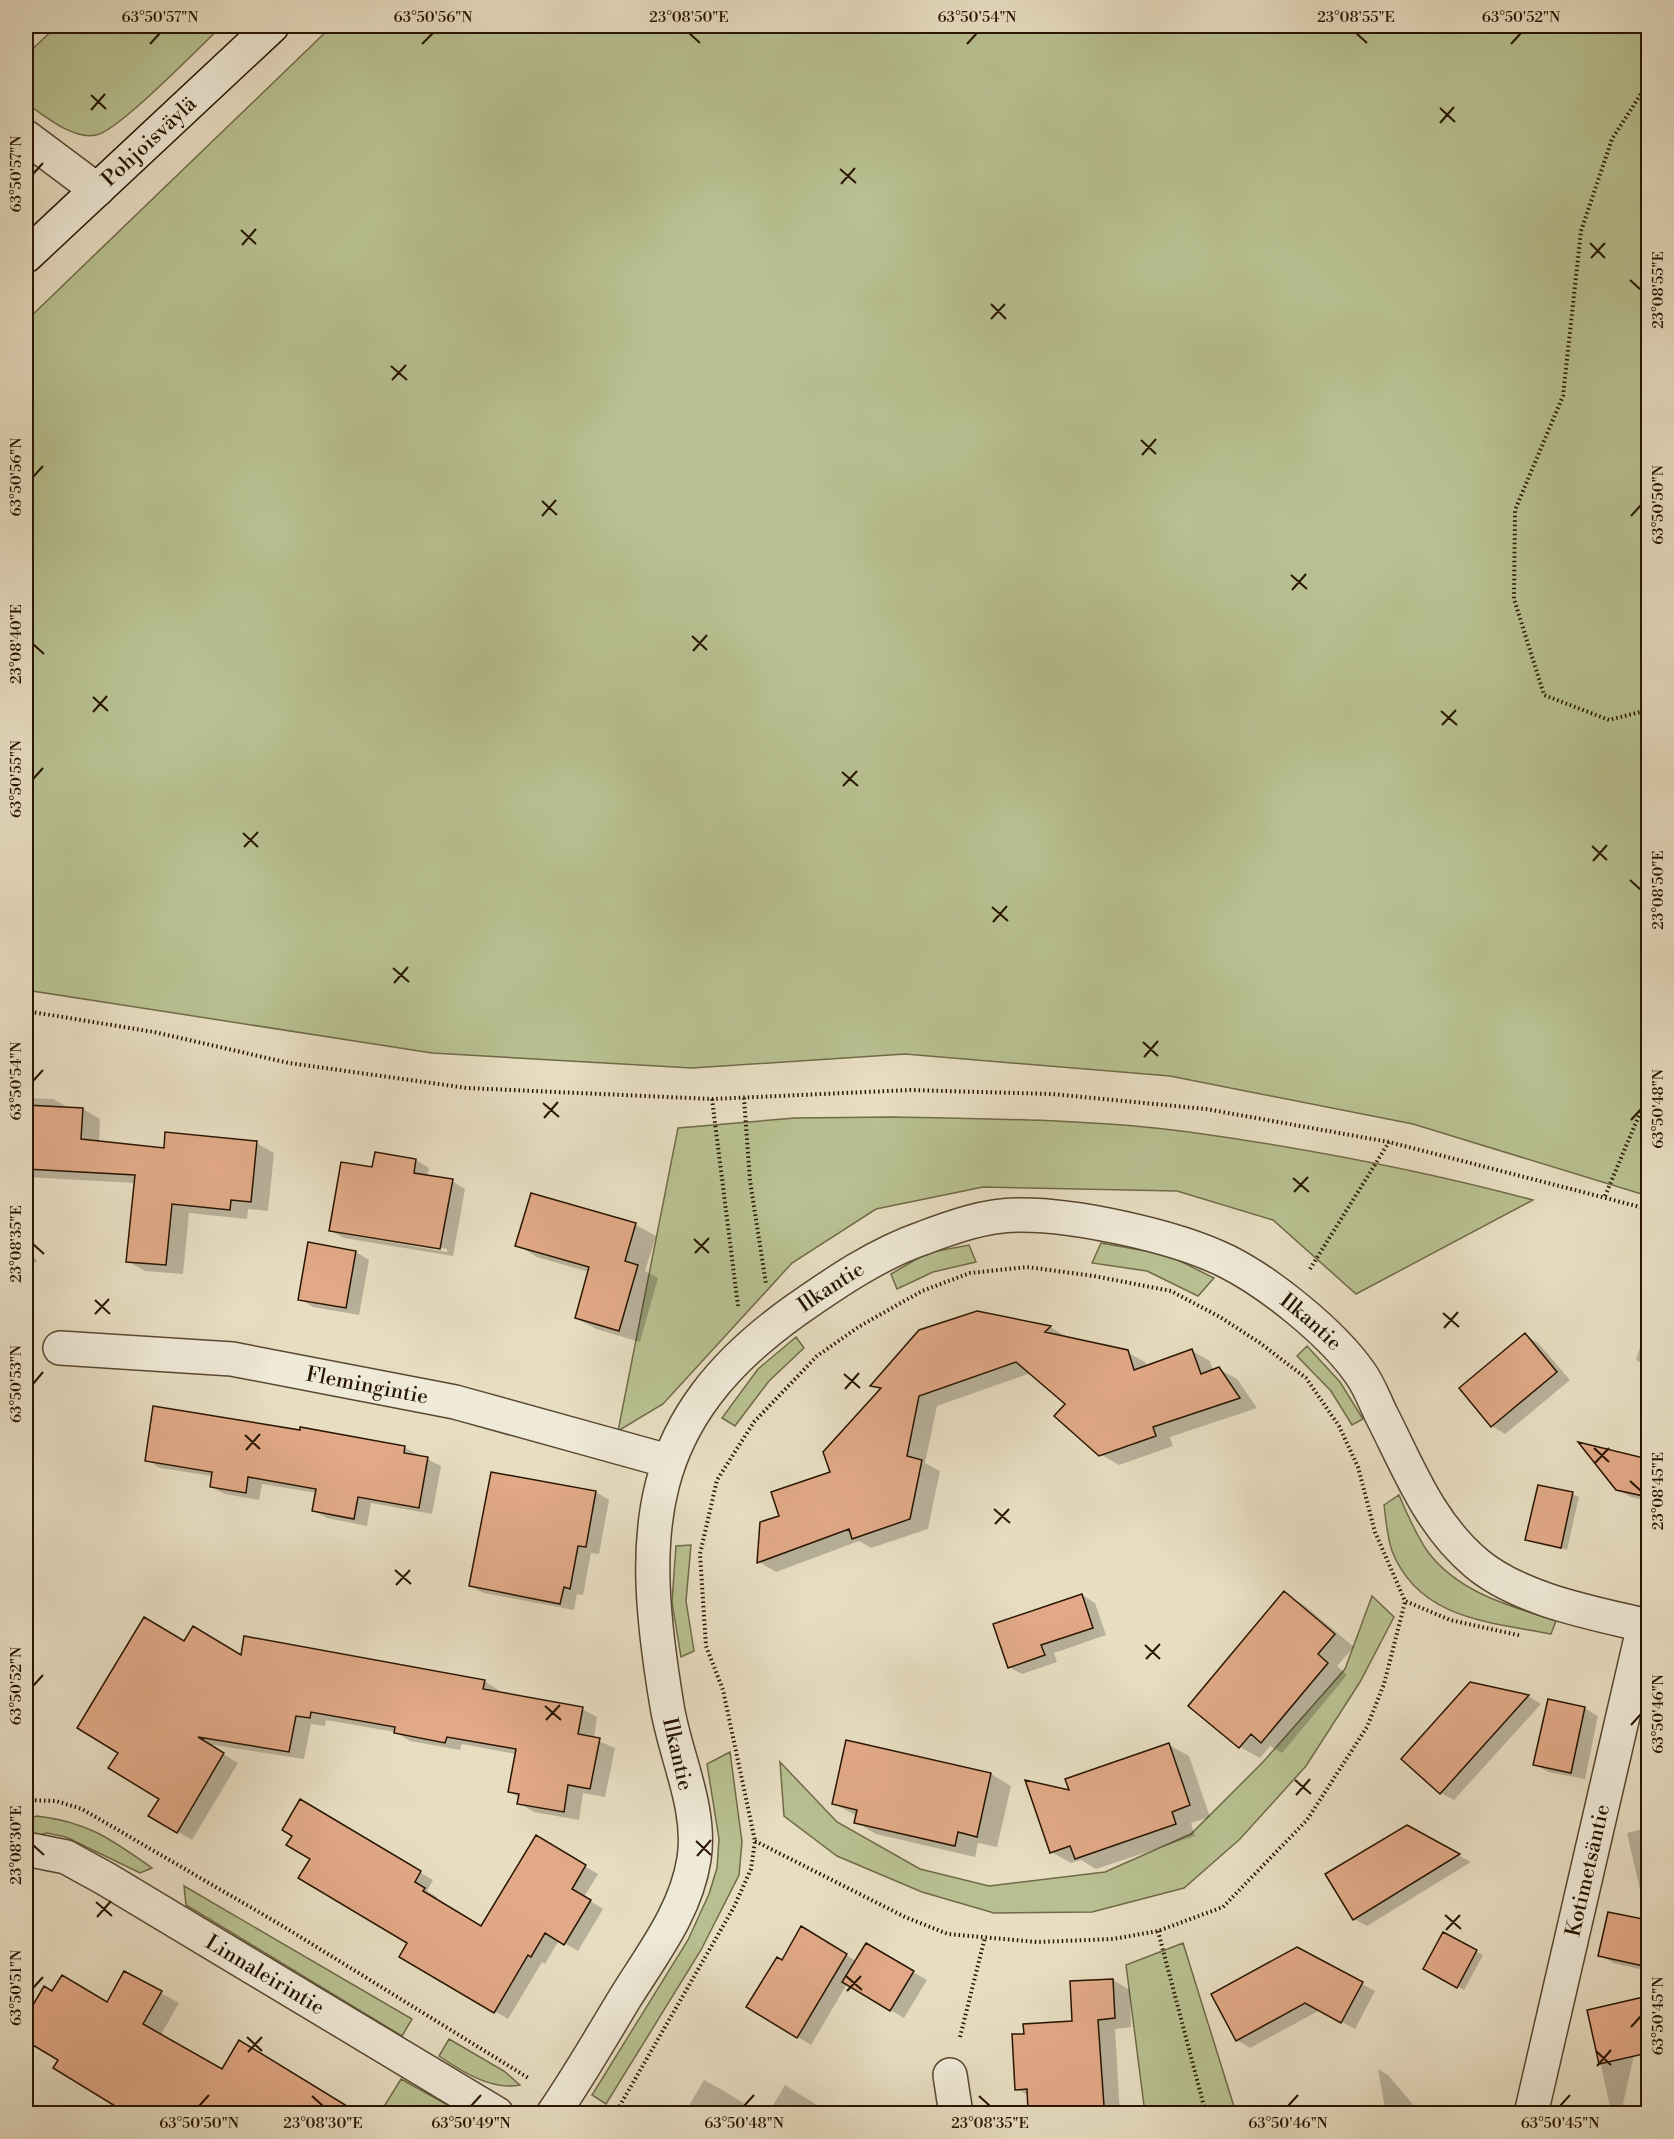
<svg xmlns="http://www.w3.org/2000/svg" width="1674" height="2139" viewBox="0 0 1674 2139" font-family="'Libre Bodoni',serif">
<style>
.green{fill:#b8c091;stroke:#706a48;stroke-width:1.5}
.shadow{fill:#0003;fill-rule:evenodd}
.building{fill:#e1a987;stroke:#281500;stroke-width:1.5}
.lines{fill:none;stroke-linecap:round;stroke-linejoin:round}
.minor-casing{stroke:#584730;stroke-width:36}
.secondary-casing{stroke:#281500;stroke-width:36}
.path{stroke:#281500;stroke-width:4;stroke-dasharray:1.5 3;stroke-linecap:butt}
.minor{stroke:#efe9d7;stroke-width:33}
.secondary{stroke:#efe9d7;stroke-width:33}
.ticks{fill:none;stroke:#281500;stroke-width:2}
.labels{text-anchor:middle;stroke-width:4.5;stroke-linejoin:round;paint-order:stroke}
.street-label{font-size:21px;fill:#281500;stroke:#efe9d7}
.neatline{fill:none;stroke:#281500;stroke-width:2}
.ticks-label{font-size:15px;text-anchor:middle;fill:#281500}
</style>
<rect width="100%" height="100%" fill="#e7ddc1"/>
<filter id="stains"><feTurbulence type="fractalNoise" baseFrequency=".00333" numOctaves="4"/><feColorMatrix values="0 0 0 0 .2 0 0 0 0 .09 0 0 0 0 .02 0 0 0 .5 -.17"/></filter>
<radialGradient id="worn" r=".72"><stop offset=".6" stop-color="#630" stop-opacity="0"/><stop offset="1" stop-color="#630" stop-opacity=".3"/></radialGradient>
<path class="green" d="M57,26H222C200,46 119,131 96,135C72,140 44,115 26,103V55Z
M332,26H1648V1196L1413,1124L1170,1076L905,1054L692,1068L432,1053L26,990V321Z
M893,1117C991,1119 1091,1119 1189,1132C1304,1148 1420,1170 1533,1200L1356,1294L1273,1220L1177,1191L983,1187L876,1209L792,1263L663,1404L618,1431L678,1128L795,1118Z
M1101,1243L1168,1255L1214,1278L1198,1296L1147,1271L1092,1263Z
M969,1245L976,1262L933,1272L897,1289L891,1274L927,1253Z
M796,1337L804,1348L769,1381L735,1426L722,1418L758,1369Z
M1307,1346L1340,1382L1363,1419L1352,1425L1331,1391L1297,1356Z
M1399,1495C1407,1514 1416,1535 1428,1552C1459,1593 1510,1606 1556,1621L1551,1634C1489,1622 1419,1619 1392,1551C1387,1537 1386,1520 1384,1505Z
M691,1545L686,1601L694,1651L681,1657L672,1602L676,1546Z
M1372,1596L1394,1617L1360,1682L1306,1766L1240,1839L1184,1888L1092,1912L994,1913L922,1892L837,1856L784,1816L780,1762L837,1822L920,1869L989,1886L1105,1872L1191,1834L1263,1762L1345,1669Z
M730,1752L742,1842L739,1875L701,1950L606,2104L592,2095L688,1940L709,1894L717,1868L719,1839L707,1764Z
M37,1816C88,1822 111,1839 152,1868L140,1873L66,1837L47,1833L26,1838V1819Z
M184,1886L412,2019L402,2036L186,1905Z
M1183,1943L1236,2113H1145L1126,1965Z
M449,2039L504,2071L520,2085C492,2091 461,2071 439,2056Z
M401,2079L462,2113H380Z"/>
<path class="shadow" d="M26,1098L53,1099L69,1108L83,1109L100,1119L99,1142L165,1149L256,1143L274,1153L268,1211L248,1209L247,1219L189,1213L183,1274L145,1271L127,1261L135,1183L26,1177Z
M416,1160L429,1168L427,1176L452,1181L465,1189L453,1256L344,1238L330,1230L373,1169ZM343,1231L447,1249V1252L343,1234Z
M532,1195L636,1225L656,1236L645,1271L658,1278L640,1342L596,1329L576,1318L589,1272L537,1257L517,1245Z
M26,1247L37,1261L26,1271Z
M356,1252L369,1260L359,1315L313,1307L300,1299Z
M977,1312L1050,1327L1067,1337L1127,1352L1145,1362L1147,1367L1192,1351L1210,1361L1213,1371L1219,1369L1237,1379L1257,1408L1170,1437L1173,1446L1119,1465L1100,1454L1067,1404L1031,1373L937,1406L925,1463L940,1471L928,1529L871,1548L859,1541L776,1572L759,1562L781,1517L832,1473L881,1390L873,1386Z
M1648,1322V1367L1636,1360Z
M1525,1335L1538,1343L1570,1380L1505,1434L1492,1426Z
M302,1429L405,1448L441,1466L432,1514L371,1503L367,1526L327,1518L313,1510L317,1493L262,1484L259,1500L225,1494L211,1487L213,1476L160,1468L147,1460L301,1431Z
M1582,1445L1648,1460V1501L1631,1497L1617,1489Z
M492,1473L596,1492L609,1500L599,1554L591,1553L583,1595L577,1594L574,1610L484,1593L470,1586Z
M1572,1494L1579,1497L1567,1550L1527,1539Z
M1284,1593L1304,1605L1354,1647L1337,1666L1347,1675L1282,1753L1270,1746L1260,1758L1240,1747Z
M1082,1595L1095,1603L1106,1635L1054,1653L1057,1662L1022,1674L1009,1667Z
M184,1643L242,1657L484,1681L499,1690V1693L582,1709L597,1717L594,1739L615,1748L605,1797L583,1793L579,1820L534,1812L519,1803L520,1798L509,1791L516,1754L462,1744L460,1750L410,1741L395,1732L326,1720L325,1726L311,1724L304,1759L207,1744L238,1763L192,1840L151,1816L161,1799Z
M1471,1684L1528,1696L1541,1704L1454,1800L1441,1793Z
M1584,1708L1598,1716L1585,1779L1548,1772L1535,1764Z
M847,1742L991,1774L1011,1786L997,1847L978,1843L975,1857L876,1834L856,1822L857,1816L833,1803Z
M1169,1745L1189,1756L1210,1817L1191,1823L1195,1836L1096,1869L1081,1860L1071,1863L1051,1852L1071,1792Z
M301,1801L433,1880L427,1891L437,1897L436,1900L482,1927L536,1838L598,1874L584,1897L603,1909L578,1951L559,1940L545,1964L542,1962L508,2019L401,1956L409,1942L312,1859L294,1835Z
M1407,1827L1471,1862L1367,1926L1354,1919Z
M1648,1828V1971L1613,1963L1600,1955L1647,1921L1627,1833Z
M802,1929L856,1961L866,1945L927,1980L904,2018L847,1984L811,2045L748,2007L782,1962Z
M1444,1934L1483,1955L1464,1990L1425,1969Z
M1297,1948L1375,1991L1355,2029L1320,2010L1250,2048L1237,2040Z
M125,1973L179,2003L160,2036L222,2071L60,2060L26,2039V2020L44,1988L53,1993L108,2004Z
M1113,1980L1130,1990L1131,2027L1115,2029L1120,2114H1030L1029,2096L1017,2089L1025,2035L1074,2022Z
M1648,1998V2047L1638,2037L1621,2113L1610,2107L1589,2011Z
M1378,2069L1388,2075L1421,2114H1386Z
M704,2080L724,2091L761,2114H684Z
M785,2085L804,2097L832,2114H768Z"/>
<path class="building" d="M26,1105L83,1108L81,1139L164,1148L165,1132L257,1141L251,1202L231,1200L230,1210L172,1204L166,1265L126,1262L135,1175L26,1169Z
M375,1152L416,1159L414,1173L453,1179L440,1249L329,1231L341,1162L372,1167Z
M531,1193L636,1223L625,1261L638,1265L619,1331L575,1318L589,1267L515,1246Z
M308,1242L356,1251L346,1308L298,1300Z
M977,1311L1051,1326L1045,1332L1128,1350L1134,1370L1192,1349L1201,1374L1219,1367L1240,1398L1153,1427L1156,1436L1099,1456L1054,1416L1065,1404L1016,1362L919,1396L907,1456L922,1460L910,1519L852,1539L849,1529L757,1563L760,1522L779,1516L771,1492L830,1472L823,1452L881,1388L870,1386L919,1330Z
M1525,1333L1557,1372L1491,1427L1459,1388Z
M153,1406L300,1430V1427L405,1446L404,1453L428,1457L419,1508L358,1497L354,1519L312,1511L316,1489L248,1477L246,1493L210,1487L212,1472L145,1461Z
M1578,1442L1648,1459V1497L1616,1490Z
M491,1472L596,1491L586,1547L578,1546L570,1589L564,1587L560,1604L469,1586Z
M1538,1485L1573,1492L1561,1548L1525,1540Z
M1284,1591L1335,1634L1318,1654L1328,1663L1261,1743L1251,1734L1239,1748L1188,1706Z
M1082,1594L1093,1628L1041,1645L1045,1655L1008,1668L993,1624Z
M144,1617L184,1641L193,1626L241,1655L244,1636L485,1680L483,1689L583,1707L578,1734L600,1738L590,1789L568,1785L564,1812L517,1804L519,1794L508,1792L516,1749L447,1737L445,1743L394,1733L395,1727L311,1712L310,1718L296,1716L289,1752L198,1737L224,1753L177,1833L148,1816L159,1799L108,1768L118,1753L77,1728Z
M1470,1682L1529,1695L1440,1794L1401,1759Z
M1548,1699L1585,1707L1571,1773L1533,1765Z
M846,1740L991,1773L977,1837L958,1832L955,1846L854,1823L857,1810L832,1804Z
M1169,1743L1190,1805L1172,1812L1176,1824L1075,1859L1070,1846L1050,1853L1025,1780L1069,1790L1065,1779Z
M300,1799L421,1871L415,1882L425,1888L423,1891L481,1926L536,1835L586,1865L572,1889L591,1900L564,1945L545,1933L531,1957L528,1955L494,2013L399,1957L407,1943L298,1878L310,1859L286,1845L292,1836L282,1830Z
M1407,1825L1460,1854L1353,1920L1325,1874Z
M1608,1912L1648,1920V1967L1598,1956Z
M801,1926L847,1954L797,2038L746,2007L777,1957L782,1960Z
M1443,1932L1477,1950L1457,1988L1423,1969Z
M866,1943L914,1971L890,2011L842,1982Z
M1297,1947L1363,1982L1341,2023L1305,2003L1236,2041L1211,1994Z
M124,1971L162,1991L143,2024L222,2069L239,2040L360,2114H128L53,2068L58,2060L26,2041V2017L44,1986L52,1991L62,1975L107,2002Z
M1113,1979L1115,2018L1098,2020L1104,2106L1028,2111L1027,2089L1015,2090L1012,2034H1024L1023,2024L1072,2021L1070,1981Z
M1648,1996V2053L1599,2064L1587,2010Z"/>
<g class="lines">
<g class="minor-casing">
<g id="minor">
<path d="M26,137L97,190"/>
<path id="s1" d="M60,1348L232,1359L455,1402L668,1461"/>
<path id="s2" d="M26,1849L66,1857L106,1879L497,2114"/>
<path d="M950,2075L956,2114"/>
<path id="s3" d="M553,2114C579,2076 602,2036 625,1998C653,1953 686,1911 694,1859C702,1808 675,1756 667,1706C638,1532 641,1420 796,1310C836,1282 877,1254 923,1238C952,1227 986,1215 1017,1215C1074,1214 1175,1236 1226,1261C1270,1283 1332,1333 1360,1373C1369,1385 1375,1402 1382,1416C1409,1469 1429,1523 1476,1563C1520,1600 1593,1613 1648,1626"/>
<path id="s4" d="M1531,2114L1644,1625"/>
</g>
</g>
<g class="secondary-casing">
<g id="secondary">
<path id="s5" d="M26,256L272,26"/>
</g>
</g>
<path class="path" d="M26,35L35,26
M1648,83L1612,139L1581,231L1563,396L1515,510L1514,599L1544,695L1609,720L1648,710
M26,1011L154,1032L289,1063L467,1088L712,1099L910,1090L1052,1094L1206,1109L1389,1142L1648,1209
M744,1098L750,1181L766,1284
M712,1099L738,1306
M1605,1196L1648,1094
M1310,1269L1389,1142
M26,1800L56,1801L82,1809L281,1925L530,2079
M755,1841L905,1917L948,1934L1037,1942L1113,1939L1158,1931L1223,1907L1307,1820L1367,1727L1384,1684L1405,1602
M1158,1931L1206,2114
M960,2037L985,1937
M615,2114L734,1907L751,1869L755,1841L723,1690L706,1646L700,1554L717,1480L754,1422L817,1356L860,1326L922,1291L970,1273L1027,1267L1094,1276L1171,1291L1220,1317L1260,1343L1306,1378L1339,1426L1358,1467L1375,1532L1405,1601L1450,1620L1522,1636"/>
<use href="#minor" class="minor"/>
<use href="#secondary" class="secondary"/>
</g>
<path class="ticks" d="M689,33L700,43M1356,33L1367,43M150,44L160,33M422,44L433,33M967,44L977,33M1511,44L1521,33M91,95L106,109M1440,108L1455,122M91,110L105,94M1440,123L1454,107M840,169L856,183M33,174L43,163M841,184L855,168M241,230L256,244M1590,243L1605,258M242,245L256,229M1591,258L1605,243M1630,280L1641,290M991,304L1006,319M991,319L1005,304M391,366L407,380M392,380L406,365M1141,440L1156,454M1142,455L1156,439M33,477L43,466M542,501L557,515M542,516L556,500M1631,516L1641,505M1291,575L1307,589M1292,590L1306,574M692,636L707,650M33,644L44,654M693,651L707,635M93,697L108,711M1441,711L1457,725M93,712L107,696M1442,725L1456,710M842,772L858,786M33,779L43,768M843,786L857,771M243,833L258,847M1592,846L1607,860M244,847L258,832M1593,861L1607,845M1630,880L1641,890M992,907L1008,921M993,922L1007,906M393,968L409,982M394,983L408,967M1143,1042L1158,1056M1144,1057L1158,1041M33,1081L43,1070M543,1103L559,1117M544,1118L558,1102M1631,1120L1641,1109M1293,1178L1309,1192M1294,1192L1308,1177M694,1239L709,1253M33,1244L44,1254M695,1253L709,1238M95,1300L110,1314M1443,1313L1459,1327M95,1314L109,1299M1444,1328L1458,1312M844,1374L860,1388M33,1384L43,1372M845,1389L859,1373M245,1435L260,1449M1594,1448L1609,1462M246,1450L260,1434M1595,1463L1609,1448M1630,1481L1641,1491M994,1509L1010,1523M995,1524L1009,1509M395,1570L411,1584M396,1585L410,1570M1145,1645L1160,1659M1146,1659L1160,1644M33,1686L43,1675M545,1706L561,1720M546,1720L560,1705M1631,1725L1641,1714M1295,1780L1311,1794M1296,1795L1310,1779M696,1841L711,1855M33,1845L44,1855M697,1856L711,1840M96,1902L112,1916M1445,1915L1461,1929M97,1917L111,1901M1446,1930L1460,1915M846,1976L862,1990M33,1988L43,1977M847,1991L861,1976M1631,2027L1641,2016M247,2037L262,2051M1596,2051L1611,2065M248,2052L262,2037M1597,2066L1611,2050M312,2096L323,2106M979,2096L990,2106M199,2106L209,2095M471,2106L481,2095M744,2106L754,2095M1288,2106L1298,2095M1560,2106L1570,2095"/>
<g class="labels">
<g class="street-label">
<text dy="7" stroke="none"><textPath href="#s5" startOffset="168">Pohjoisväylä</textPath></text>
<text dy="7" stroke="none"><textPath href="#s3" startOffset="939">Ilkantie</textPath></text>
<text dy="7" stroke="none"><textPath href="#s3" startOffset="1461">Ilkantie</textPath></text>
<text dy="7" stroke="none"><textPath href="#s1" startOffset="310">Flemingintie</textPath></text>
<text transform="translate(678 1754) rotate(77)" y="7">Ilkantie</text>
<text dy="7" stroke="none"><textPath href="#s4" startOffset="250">Kotimetsäntie</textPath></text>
<text dy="7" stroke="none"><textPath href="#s2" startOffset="272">Linnaleirintie</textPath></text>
</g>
</g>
<rect width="1674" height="2139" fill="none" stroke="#e7ddc1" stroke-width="66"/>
<rect x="33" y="33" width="1608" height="2073" class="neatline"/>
<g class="ticks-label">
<text x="160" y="22">63°50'57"N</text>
<text x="433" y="22">63°50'56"N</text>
<text x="689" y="22">23°08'50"E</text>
<text x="977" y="22">63°50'54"N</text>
<text x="1356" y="22">23°08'55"E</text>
<text x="1521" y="22">63°50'52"N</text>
<text transform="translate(16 174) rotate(-90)" y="5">63°50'57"N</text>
<text transform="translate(1658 290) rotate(-90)" y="5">23°08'55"E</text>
<text transform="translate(16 477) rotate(-90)" y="5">63°50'56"N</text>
<text transform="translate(1658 505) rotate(-90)" y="5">63°50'50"N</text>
<text transform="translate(16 644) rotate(-90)" y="5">23°08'40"E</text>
<text transform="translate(16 779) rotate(-90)" y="5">63°50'55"N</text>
<text transform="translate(1658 890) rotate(-90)" y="5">23°08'50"E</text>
<text transform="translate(16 1081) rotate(-90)" y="5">63°50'54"N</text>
<text transform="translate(1658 1109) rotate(-90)" y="5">63°50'48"N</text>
<text transform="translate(16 1244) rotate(-90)" y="5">23°08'35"E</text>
<text transform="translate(16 1384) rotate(-90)" y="5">63°50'53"N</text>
<text transform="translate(1658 1491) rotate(-90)" y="5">23°08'45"E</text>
<text transform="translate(16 1686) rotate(-90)" y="5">63°50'52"N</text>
<text transform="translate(1658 1714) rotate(-90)" y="5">63°50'46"N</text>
<text transform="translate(16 1845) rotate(-90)" y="5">23°08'30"E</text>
<text transform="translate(16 1988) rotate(-90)" y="5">63°50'51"N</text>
<text transform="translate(1658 2016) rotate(-90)" y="5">63°50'45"N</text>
<text x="199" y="2128">63°50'50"N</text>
<text x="323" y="2128">23°08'30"E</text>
<text x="471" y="2128">63°50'49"N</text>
<text x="744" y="2128">63°50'48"N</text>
<text x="990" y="2128">23°08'35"E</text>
<text x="1288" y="2128">63°50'46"N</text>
<text x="1560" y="2128">63°50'45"N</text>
</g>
<rect width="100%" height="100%" filter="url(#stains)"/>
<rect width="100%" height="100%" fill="url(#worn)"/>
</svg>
